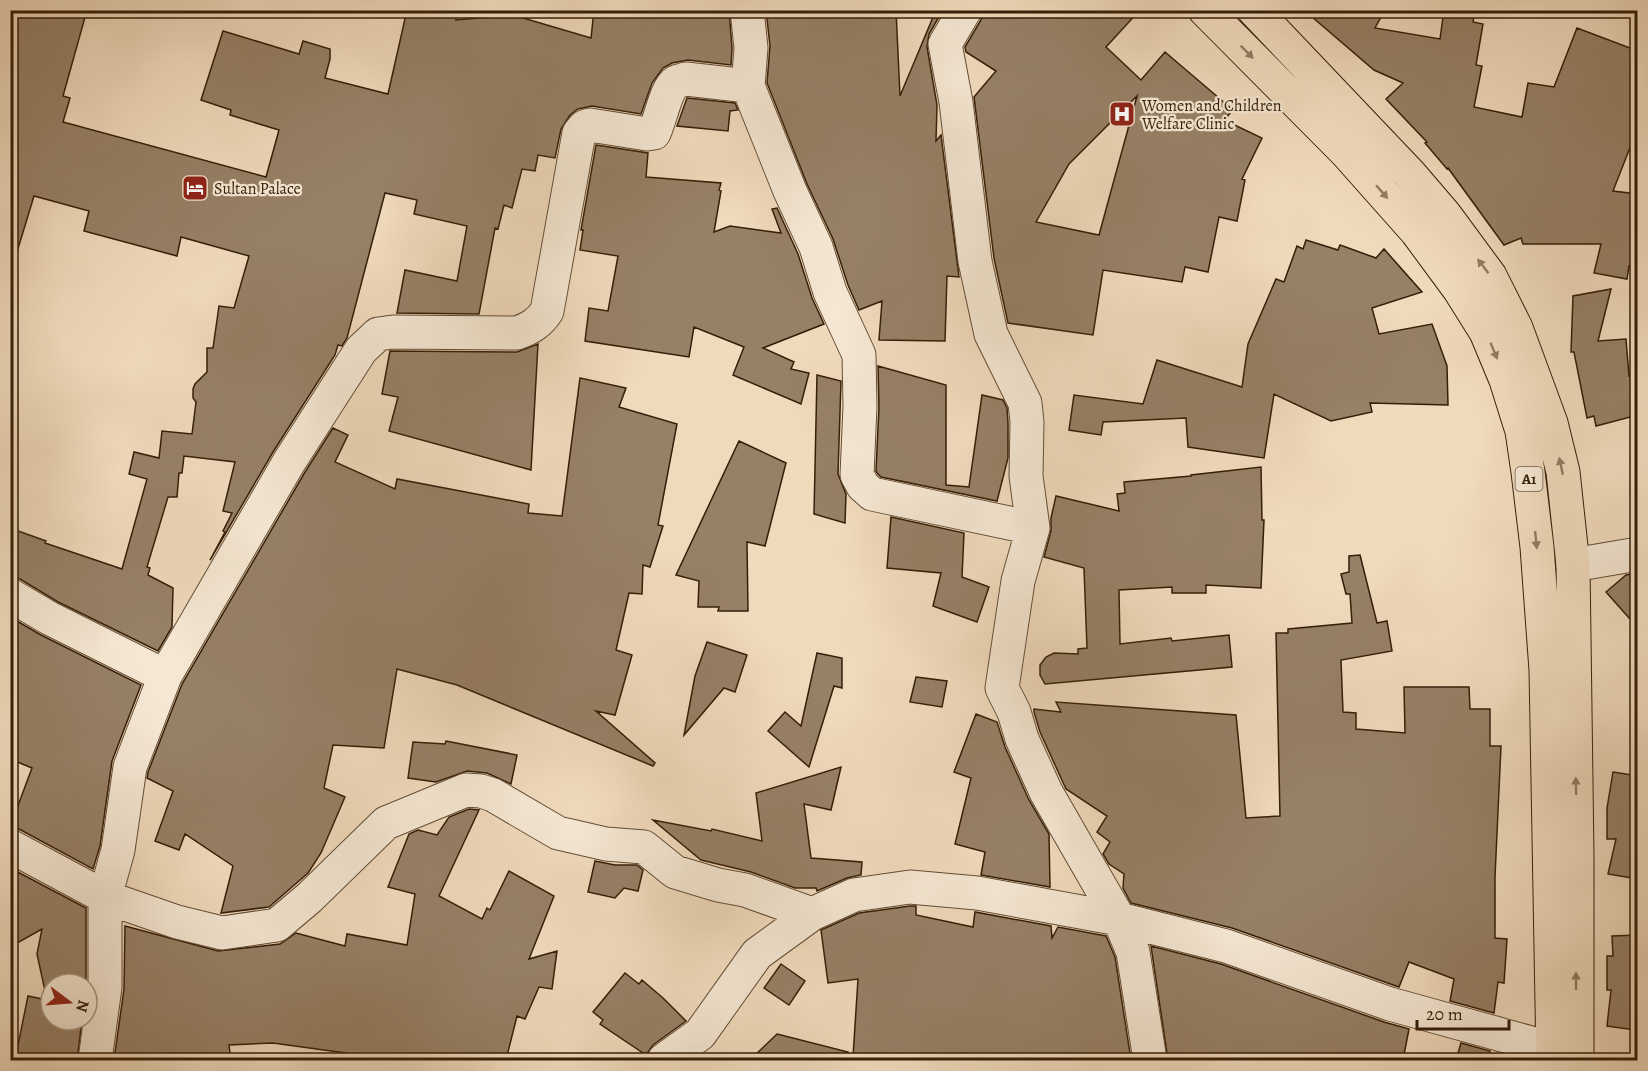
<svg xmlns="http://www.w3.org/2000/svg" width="1648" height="1071" viewBox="0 0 1648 1071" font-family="Alegreya,serif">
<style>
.building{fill:#968066;stroke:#351e08;stroke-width:1.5;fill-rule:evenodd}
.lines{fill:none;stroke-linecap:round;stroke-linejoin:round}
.minor-casing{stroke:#644d35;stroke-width:35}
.highway-casing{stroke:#351e08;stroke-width:35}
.minor{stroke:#f5e7d3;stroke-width:33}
.highway{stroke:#f0dabc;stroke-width:33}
.oneway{fill:#927c62}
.labels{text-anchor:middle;stroke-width:4.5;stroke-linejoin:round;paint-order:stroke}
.shield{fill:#f5e7d3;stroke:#6f5a45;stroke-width:1.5}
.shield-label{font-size:15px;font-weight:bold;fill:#351e08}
.poi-label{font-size:16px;fill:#351e08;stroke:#f5e7d3;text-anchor:start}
</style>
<rect width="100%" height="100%" fill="#f0dabc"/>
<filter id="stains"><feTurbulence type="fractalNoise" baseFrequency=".00333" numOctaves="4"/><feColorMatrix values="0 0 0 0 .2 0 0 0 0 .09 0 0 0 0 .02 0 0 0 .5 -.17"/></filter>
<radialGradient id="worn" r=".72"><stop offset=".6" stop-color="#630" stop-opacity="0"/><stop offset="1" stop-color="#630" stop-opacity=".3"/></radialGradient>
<path class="building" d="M15,10H87L63,96L70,98L63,122L266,177L279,130L230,115L231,110L201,100L223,31L299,54L303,41L330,49V59L325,78L388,94L407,10H456V20L513,15L591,38L594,10H729L732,48L731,65L688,60L672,63L663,68L652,83L641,114L592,106L578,109L570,115L561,129L555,158L538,155L535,171L522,169L512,208L504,205L498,229L495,228L479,314L397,313L405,270L457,281L467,226L414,214L417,200L385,193L347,338L342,346L338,345L335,355L273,452L210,560L225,532L223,531L232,513L223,511L235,462L184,456L182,473H179L177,497H168L147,567L150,568L148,575L173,588L172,627L158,651L58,602L20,579L10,576V528L46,541L45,543L122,569L147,479L129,474L134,452L159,458L162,431L192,434L196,402L193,398V389L195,384L207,372V348H213L219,306L234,308L249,256L181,237L177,256L84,231L89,211L34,196L17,252L10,251V27Z
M766,10H896L900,96L936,10H943L929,34L927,47L937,105L936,141L941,135L959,277L947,276L945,341L879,340L882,301L859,310L848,285L833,239L807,184L767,83L770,46Z
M984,10H1140L1106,47L1141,80L1165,52L1233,110L1224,120L1262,138L1242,179L1245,180L1237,221L1219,217L1208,272L1185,267L1182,282L1103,270L1093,335L1008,323L994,258L974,97L996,71L966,52L965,47L981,20ZM1137,96L1099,235L1036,222L1069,164Z
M1304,10H1385L1375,28L1440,39L1444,10H1475L1473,22L1483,24L1476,65L1482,66L1474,107L1522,117L1528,83L1554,87L1577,28L1638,51V127L1613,191L1638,194V268L1629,266L1627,279L1594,273L1601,244H1523L1521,238L1504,245L1448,168L1447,169L1425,143L1427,142L1386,99L1403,83L1374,70Z
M687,98L735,103L738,110L730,111L728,131L677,126Z
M596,145L648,153L646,177L721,183L719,190L721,191L714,232L730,226L781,233L772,209L777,208L798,254L812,298L824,324L763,348L794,362L791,369L809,373L801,404L733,375L744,347L694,327L689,357L585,341L589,308L608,311L618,256L580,250L583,230H581Z
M1306,240L1338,250L1340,245L1376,258L1384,249L1422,292L1372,308L1379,334L1432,324L1447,366L1448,405L1370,403L1372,412L1331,421L1274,394L1264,458L1188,447L1186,418L1103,422L1101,435L1069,430L1074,395L1143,404L1157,360L1242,387L1248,344L1276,279L1284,282L1297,246L1303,249Z
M1611,289L1598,341L1626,339L1629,376L1638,374V415L1596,426L1594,416L1587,418L1574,352H1571L1573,296Z
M538,344L531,470L389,431L398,397L382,394L390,351L517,352Z
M878,366L946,385V485L969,487L982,395L1003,400L1007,408L1008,423V458L997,501L881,477L878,474L876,471L879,407Z
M817,375L841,381L838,474L846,494L845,523L814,514Z
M580,378L626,388L619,407L677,424L658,525L663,526L650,567L643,565L642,594L629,593L616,650L632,655L615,715L596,711L655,763L653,766L457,685L397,669L384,748L333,745L324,788L345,797L321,853L308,873L269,907L221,913L233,866L185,834L179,850L155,841L173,791L147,778L148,772L182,684L305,472L333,428L348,435L335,462L395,489L397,479L529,504L528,513L562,516Z
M739,441L786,463L765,546L747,542L748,611H718L719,607H698L699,581L676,575Z
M1261,467L1262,520H1264L1261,588L1206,585V593H1172V587L1119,590L1120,644L1171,638L1172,641L1229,635L1232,667L1045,684L1040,675V665L1046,657L1054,653L1078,654V649L1087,648L1084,568L1044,557L1051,531V518L1056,496L1119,511L1117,494L1125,493L1124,482L1191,476V475Z
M891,517L964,533L962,577L989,587L977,622L933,606L941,573L887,568Z
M1360,555L1377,623L1387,621L1392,651L1341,660L1343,712L1356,713V729L1405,733L1404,687H1469L1470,709H1490V746H1501L1495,877V938L1507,939L1504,983L1498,982L1494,1013L1450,1001L1454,979L1409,962L1399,987L1232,928L1131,903L1123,888L1124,874L1109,864L1103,854L1110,842L1097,832L1107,816L1066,789L1040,732L1034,712V709L1061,712L1056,702L1236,715L1246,818L1280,816L1276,633H1288V629L1352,623L1350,594H1346L1341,574L1349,572V556Z
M1638,573V628L1606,592L1626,575Z
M10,617L41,635L141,685L112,761L100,846L93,869L19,829L10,827L32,768L10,759Z
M707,642L747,655L735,692L724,688L684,735L695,676Z
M817,653L842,658V688L834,686L809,767L768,731L785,712L801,726Z
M916,677L947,681L942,707L910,702Z
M976,714L997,722L1005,747L1029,800L1049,834L1050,887L981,875L985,852L955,844L971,778L954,772Z
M446,741L517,755L511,784L487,773L467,771L436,782L408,778L413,742L445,744Z
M841,767L831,810L804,804L811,858L862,862L861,875L847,878L817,891L816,888H795L751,872L701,860L653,820L711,831L712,829L762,841L756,793Z
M1613,772L1638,776V879L1608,874L1616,839H1607V808Z
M469,809L479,810L439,896L482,919L487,908L490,910L509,871L554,896L529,959L557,951L552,989L539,987L525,1019L517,1016L506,1060H359L360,1055L273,1043L229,1045L231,1060H114L124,989L125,926L218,951L280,944L296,933L345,946L347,934L407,945L415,894L388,887L409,834L418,830L437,835L449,817Z
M595,861L615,865H637L643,870L638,891L624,888L615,898L588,892Z
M10,868L86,908V984H51V1020H82L77,1060H15L28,996L47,1000L37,954L42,929L10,947Z
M910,906H916V915L973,927L975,912L1051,926L1052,938L1058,927L1106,936L1115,957L1131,1060H1016L964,1053L962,1060H894V1059L853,1057L858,979L828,983L821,930L859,913Z
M1638,935V1002L1635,1030L1607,1026L1611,990H1607V956H1613L1612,936Z
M1151,946L1221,964L1384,1022L1409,1029L1403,1060H1168Z
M781,964L805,981L789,1005L764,988Z
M625,973L639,984L642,980L663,998L686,1021L653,1045L646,1055L600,1024L603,1020L593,1012Z
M777,1034L848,1052L847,1060H750Z
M1461,1043L1490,1051L1489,1060H1456Z"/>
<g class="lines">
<g class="minor-casing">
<path id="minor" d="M747,10L751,48L748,86L790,191L816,247L830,292L859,355L860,406L857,475L863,486L872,494L1033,528
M965,10L945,44L956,102L975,261L991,334L1025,403L1027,422L1026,476L1033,528L1018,581L1002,688L1014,712L1022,739L1046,792L1119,919L1133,952L1150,1060
M1573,565L1638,554
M10,595L49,618L165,676
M10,846L105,897L177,922L222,933L277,925L309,898L386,823L466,790L481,791L493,795L558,833L606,844L644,847L675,872L718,885L745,890L812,914
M95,1060L105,987V897L118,850L130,767L165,676L289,462L361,350L378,334L393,332L517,333C531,328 539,323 547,311L579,133L584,127L590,125L647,134L654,133C660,121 666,88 676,82C678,81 683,80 686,79L748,86
M664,1060L700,1034L757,954L812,914L854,895L910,887L977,893L1119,919L1226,946L1390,1004L1553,1049"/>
</g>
<g class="highway-casing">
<path id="highway" d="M1205,10L1346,152L1417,232L1459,289L1486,332L1506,380L1522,431L1528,472L1537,547L1546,670L1553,1060
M1254,10L1409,173L1445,215L1490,276L1516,328L1551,423L1563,472L1573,565L1577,855V1060"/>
</g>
<use href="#minor" class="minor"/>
<use href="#highway" class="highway"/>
</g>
<defs><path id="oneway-solid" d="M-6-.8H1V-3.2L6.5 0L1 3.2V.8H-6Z" transform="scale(1.5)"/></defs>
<g class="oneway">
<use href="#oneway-solid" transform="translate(1247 52) rotate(45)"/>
<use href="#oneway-solid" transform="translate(1382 192) rotate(49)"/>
<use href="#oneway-solid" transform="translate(1483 266) rotate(-127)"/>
<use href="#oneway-solid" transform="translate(1494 351) rotate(67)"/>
<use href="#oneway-solid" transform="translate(1561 466) rotate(-102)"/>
<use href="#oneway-solid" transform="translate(1536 540) rotate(84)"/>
<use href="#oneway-solid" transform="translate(1576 786) rotate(-91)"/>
<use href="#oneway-solid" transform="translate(1576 981) rotate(-90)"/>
</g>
<defs>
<g id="hospital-square" transform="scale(1.35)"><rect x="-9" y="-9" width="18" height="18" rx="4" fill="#8f2418" stroke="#f5e7d3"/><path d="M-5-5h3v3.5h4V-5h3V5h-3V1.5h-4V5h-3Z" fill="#fff"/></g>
<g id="hotel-square" transform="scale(1.35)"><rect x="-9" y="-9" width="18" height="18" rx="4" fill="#8f2418" stroke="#f5e7d3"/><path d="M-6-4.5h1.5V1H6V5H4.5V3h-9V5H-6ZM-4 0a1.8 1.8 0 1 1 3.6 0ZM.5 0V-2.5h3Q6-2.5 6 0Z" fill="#fff"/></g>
</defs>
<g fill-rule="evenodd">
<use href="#hospital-square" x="1122" y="114"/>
<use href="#hotel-square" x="195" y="188"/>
</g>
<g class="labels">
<rect class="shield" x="1515.5" y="467" width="27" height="24" rx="4.5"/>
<g class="shield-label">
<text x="1529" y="484">A1</text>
</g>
<g class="poi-label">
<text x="1142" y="111">Women and Children<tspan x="1142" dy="18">Welfare Clinic</tspan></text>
<text x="214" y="194">Sultan Palace</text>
</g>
</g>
<rect width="1648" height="1071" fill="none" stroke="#f0dabc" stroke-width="36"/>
<rect x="12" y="12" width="1624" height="1047" fill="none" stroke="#351e08" stroke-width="3"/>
<rect x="18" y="18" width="1612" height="1035" fill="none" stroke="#351e08" stroke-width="1.5"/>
<g transform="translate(69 1002) rotate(106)"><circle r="28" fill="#f5e7d3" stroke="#a89782" stroke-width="1.5"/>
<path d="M0-4.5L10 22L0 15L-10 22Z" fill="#8f2418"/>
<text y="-9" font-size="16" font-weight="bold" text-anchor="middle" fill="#351e08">N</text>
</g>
<path d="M1417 1020v9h92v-9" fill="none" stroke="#351e08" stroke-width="3"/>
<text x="1426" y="1020" font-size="18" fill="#351e08" stroke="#f5e7d3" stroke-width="4.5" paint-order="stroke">20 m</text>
<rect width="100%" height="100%" filter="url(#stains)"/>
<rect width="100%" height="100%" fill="url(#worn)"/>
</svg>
